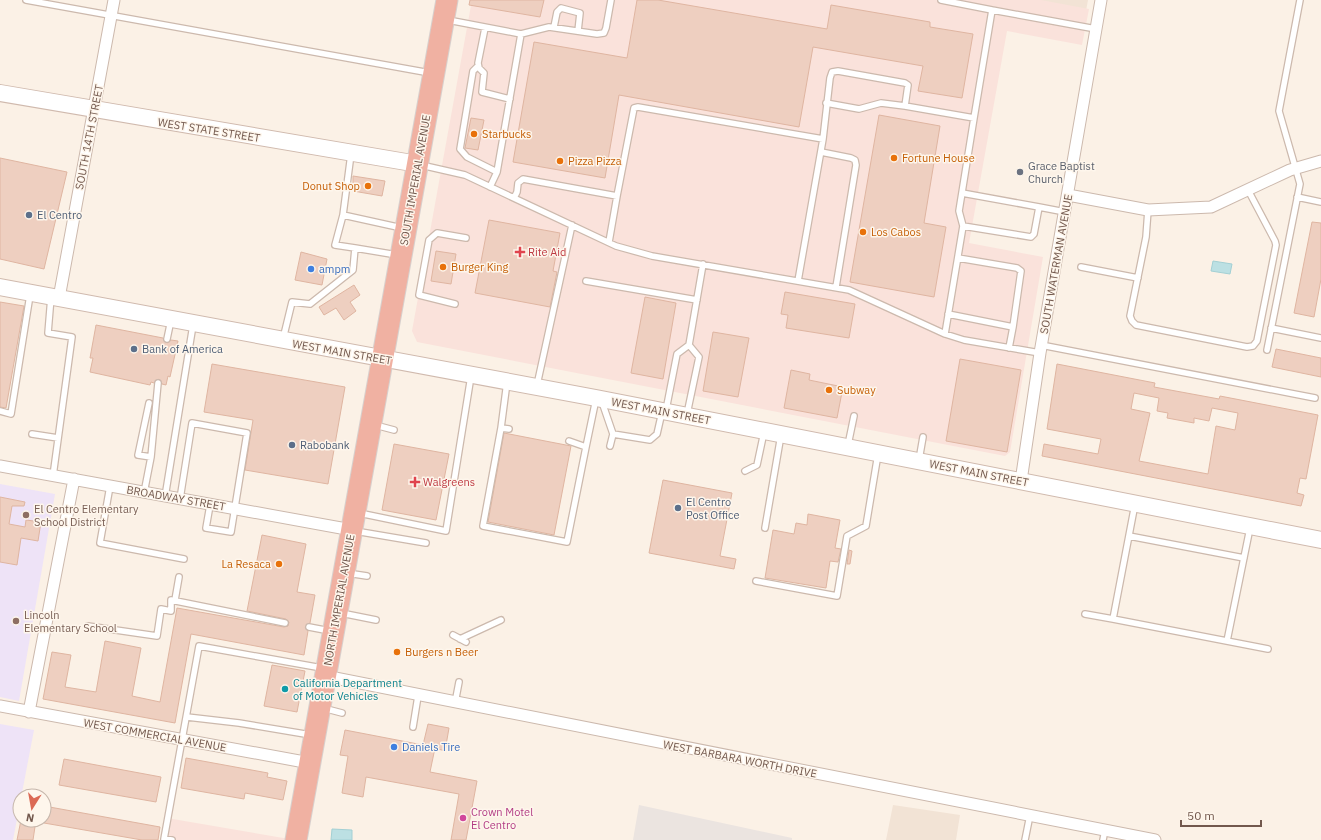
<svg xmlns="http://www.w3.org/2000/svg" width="1321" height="840" viewBox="0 0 1321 840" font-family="'IBM Plex Sans',sans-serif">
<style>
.residential{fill:#f2e3d5}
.commercial{fill:#fae2db}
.industrial{fill:#ebe4e0}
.education{fill:#eee3f7}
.water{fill:#bce0e3;stroke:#a3d0d4}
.building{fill:#eecfc0;stroke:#dfb5a1;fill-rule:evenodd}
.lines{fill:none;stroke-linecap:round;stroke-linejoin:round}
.lane-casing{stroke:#ccb9ad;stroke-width:8}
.street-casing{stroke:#ccb9ad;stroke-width:13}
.secondary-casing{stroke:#d0baae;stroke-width:18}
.highway-casing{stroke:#d8d0cd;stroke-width:23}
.lane{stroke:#fff;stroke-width:5.5}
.street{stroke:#fff;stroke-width:11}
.secondary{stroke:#fff;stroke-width:16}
.highway{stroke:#f0b1a2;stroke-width:21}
.food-dot{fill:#e8710a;stroke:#fef6ec;stroke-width:1.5}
.worship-dot{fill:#6b7280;stroke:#fef6ec;stroke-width:1.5}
.service-dot{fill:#5c6f8a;stroke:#fef6ec;stroke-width:1.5}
.health-dot{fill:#e0444e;stroke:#fef6ec;stroke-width:1.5}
.shop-dot{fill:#3f7fe0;stroke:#fef6ec;stroke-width:1.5}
.education-dot{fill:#8d6e63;stroke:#fef6ec;stroke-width:1.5}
.culture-dot{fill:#0f9aa8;stroke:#fef6ec;stroke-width:1.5}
.hotel-dot{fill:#d1479c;stroke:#fef6ec;stroke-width:1.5}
.labels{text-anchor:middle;stroke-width:3;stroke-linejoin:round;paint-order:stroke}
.street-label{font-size:11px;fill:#72584d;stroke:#fef6ec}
.food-label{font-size:11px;fill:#c56008;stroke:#fef6ec;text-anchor:start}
.worship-label{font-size:11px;fill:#5b616d;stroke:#fef6ec;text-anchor:start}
.service-label{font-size:11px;fill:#4e5e75;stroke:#fef6ec;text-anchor:start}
.health-label{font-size:11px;fill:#be3a42;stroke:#fef6ec;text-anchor:start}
.shop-label{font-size:11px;fill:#366cbe;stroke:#fef6ec;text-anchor:start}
.education-label{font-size:11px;fill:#785e54;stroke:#fef6ec;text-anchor:start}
.culture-label{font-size:11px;fill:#0d838f;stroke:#fef6ec;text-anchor:start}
.hotel-label{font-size:11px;fill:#b23c85;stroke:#fef6ec;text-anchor:start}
</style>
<rect width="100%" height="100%" fill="#fbf1e6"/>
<path class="residential" d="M1031,0H1088L1086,11Z
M893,805L960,815L956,840H886Z"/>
<path class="commercial" d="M472,0H1041L1089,9L1082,45L1007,31L969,243L1043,257L1010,452L1005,456L417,342L412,331Z
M167,818L295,840H163Z"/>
<path class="industrial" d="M639,805L792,838V840H633Z"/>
<path class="education" d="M0,484L55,494L19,701L0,697Z
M0,724L34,730L13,840H0Z"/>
<path class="water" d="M1213,261L1232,264L1230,274L1211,271Z
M332,829L352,830V840H331Z"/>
<path class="building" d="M470,0H544L540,17L469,5Z
M637,0H658L827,29L831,5L930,22V27L973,34L962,98L918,91L923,66L813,47L799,127L619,95L605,178L513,162L534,42L627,58Z
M879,115L940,126L924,223L946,227L934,297L850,282Z
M471,118L484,120L478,150L465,148Z
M0,158L67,172L44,269L0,259Z
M353,176L385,181L382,196L353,191Z
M489,220L560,233L553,271L557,272L550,307L475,293Z
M1312,222L1321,223V279L1314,317L1294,313Z
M436,251L456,254L451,284L431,281Z
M301,252L327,259L322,285L295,280Z
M354,285L360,295L350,302L356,311L344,320L336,308L324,315L319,307Z
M785,292L855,304L849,338L786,328L788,315L781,314Z
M645,297L676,303L663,379L631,373Z
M0,302L24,306L6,408L0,407Z
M96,325L163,338L167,343L171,340L178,341L170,377L168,376L166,385L162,384L159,379L154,383L151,382L150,385L90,372L93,358H90Z
M713,332L749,338L738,397L703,391Z
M1276,349L1321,358V377L1272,367Z
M960,359L1021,370L1007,452L946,441Z
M212,364L345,387L328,484L245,470L253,420L204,412Z
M1057,364L1155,383L1154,387L1219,399L1220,396L1318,415L1306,479L1300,478L1297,493L1304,495L1301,506L1042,456L1044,444L1098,454L1101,439L1047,429ZM1134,393L1159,398L1157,411L1168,413L1167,418L1194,423V418L1209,421L1212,408L1238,413L1235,430L1216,426L1208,474L1139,461L1150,413L1131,409Z
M791,370L810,374L809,380L843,387L837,418L784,408Z
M504,433L571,446L554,535L488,522Z
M394,444L449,454L436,520L382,510Z
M663,480L732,493L720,556L736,559L734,569L649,553Z
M0,497L25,502L24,506H12L9,524L25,527L26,520L41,522L38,541L21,538L17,565L0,562Z
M808,514L840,520L835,548L841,549L838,562L830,561L826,588L765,578L773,530L794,534L796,523L807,525Z
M262,535L306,544L297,592L315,595L310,623L305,627L308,631L304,655L191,634L175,723L43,699L52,652L71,655L65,687L96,692L105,641L141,648L132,696L160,702L177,608L284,627L288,626L289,622L286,619L247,611Z
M849,550L852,551L850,564H847Z
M272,665L305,671L297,712L264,706Z
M428,724L449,728L445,751L435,748L430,772L477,781L466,840H451L459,794L366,777L363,797L342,793L348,756L340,755L345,730L423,745Z
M186,758L268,773L267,777L287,781L283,800L245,793L244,799L181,788Z
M64,759L161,777L156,802L59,785Z
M44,806L160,827L158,840H142L44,823Z
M21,820H36L33,840H17Z"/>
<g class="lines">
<g class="lane-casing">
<path id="lane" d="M26,0L430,73
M941,0L992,10
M448,20L521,34L497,172L490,187
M554,27L557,12L561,8L580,13L578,31
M485,28L478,63L479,68L484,73L482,92L510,99
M521,34L549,27L597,34L604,33L606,28L611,0
M478,66L473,71L460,149L467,157L497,172
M826,103L859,109L881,103L905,106
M821,152L851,158L855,160L856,165L836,287
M351,154L343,215L402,228
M421,165L465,175L616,246L652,256L849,290L945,334L964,340L1040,353
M962,193L1039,207L1034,234L1031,237L963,226
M1297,197L1321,202
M514,198L517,192L518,183L523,179L617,196L634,108L638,107L823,139L830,78L832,72L838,71L905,83L908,85L905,106L974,118L992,10L1096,29
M1039,207L1065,212
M1148,210L1146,237L1130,316L1132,321L1136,325L1247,347L1253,346L1257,341L1276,245L1275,241L1248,190
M343,215L335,245L355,248
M609,242L617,196
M958,258L1017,268L1021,271L1013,327
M1081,267L1138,278
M586,281L697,300
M798,281L823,139
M51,297L48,333L72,337L53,476
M455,304L419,295L429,240L437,233L466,238
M948,314L1013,327L1009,348
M1271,328L1321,338
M945,334L963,226L959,211L974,118
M167,339L171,320
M283,339L292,302L310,304L353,270L355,248L397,255
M689,345L703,264
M1041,345L1315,398
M1267,350L1300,184L1279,111L1300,0
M507,382L501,428L509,429
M537,385L572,225
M602,402L613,434L610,446
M666,410L677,354L689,345L699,357L687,414
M0,411L11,414L30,295
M375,425L394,430
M501,428L483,526L567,542L586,447
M32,434L58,438
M613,434L650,440L657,434L662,412
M569,441L586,447L596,399
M848,445L854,416
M151,457L158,383
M919,460L923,437
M745,471L757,465L764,432
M110,486L100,543L184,559
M144,493L151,457L138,455L149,403
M165,497L193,325
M180,499L192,423L247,433L231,532L206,528L210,505
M1135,504L1113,619L1268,649
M359,513L446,531L471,376
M765,528L781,435
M355,531L426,543
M1129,536L1244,558
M347,573L367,576
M756,581L837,596L847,536L866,526L878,454
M175,600L179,577
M341,613L376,620
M1085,614L1113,619
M88,626L157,636L161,609L171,611V600L285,623
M309,627L330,631
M453,635L466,642
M460,639L501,620
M1227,641L1250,528
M455,703L459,682
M323,708L342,713
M187,717L239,723L311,735
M413,727L418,696
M172,840L164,839L199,646L322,668
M1025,840L1030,815
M1103,840L1105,830"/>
</g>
<g class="street-casing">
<path id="street" d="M1068,195L1148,210L1211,207L1290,170L1321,161
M59,298L114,0
M0,466L352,530
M1021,481L1040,353L1101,0
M325,676L1155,840
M0,706L310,763
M29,712L74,479"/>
</g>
<g class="secondary-casing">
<path id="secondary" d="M0,93L418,164
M0,287L596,398L1321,540"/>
</g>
<g class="highway-casing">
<path id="highway" d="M296,840L447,0"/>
</g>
<use href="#lane" class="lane"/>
<use href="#street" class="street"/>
<use href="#secondary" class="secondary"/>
<use href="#highway" class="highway"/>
</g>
<g class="food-dot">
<circle cx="474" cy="134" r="4"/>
<circle cx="894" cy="158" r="4"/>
<circle cx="560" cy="161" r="4"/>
<circle cx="368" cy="186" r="4"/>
<circle cx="863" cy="232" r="4"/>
<circle cx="443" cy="267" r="4"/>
<circle cx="829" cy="390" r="4"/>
<circle cx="279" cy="564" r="4"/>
<circle cx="397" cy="652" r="4"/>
</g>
<circle class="worship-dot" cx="1020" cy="172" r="4"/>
<g class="service-dot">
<circle cx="29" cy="215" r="4"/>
<circle cx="134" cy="349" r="4"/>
<circle cx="292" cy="445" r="4"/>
<circle cx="678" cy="508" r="4"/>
</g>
<g class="health-dot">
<path d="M518 246h4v4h4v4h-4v4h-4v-4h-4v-4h4z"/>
<path d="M413 476h4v4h4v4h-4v4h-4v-4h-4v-4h4z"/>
</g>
<g class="shop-dot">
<circle cx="311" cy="269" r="4"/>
<circle cx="394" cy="747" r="4"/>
</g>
<g class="education-dot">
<circle cx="26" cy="515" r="4"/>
<circle cx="16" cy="621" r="4"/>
</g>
<circle class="culture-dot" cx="285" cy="689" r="4"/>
<circle class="hotel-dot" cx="463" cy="818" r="4"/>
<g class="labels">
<g class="street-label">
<text transform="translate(209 130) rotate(9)" y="4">WEST STATE STREET</text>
<text transform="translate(89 137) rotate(-79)" y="4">SOUTH 14TH STREET</text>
<text transform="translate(415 180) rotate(-80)" y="4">SOUTH IMPERIAL AVENUE</text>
<text transform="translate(1056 264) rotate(-80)" y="4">SOUTH WATERMAN AVENUE</text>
<text transform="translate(342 352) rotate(10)" y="4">WEST MAIN STREET</text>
<text transform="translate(661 411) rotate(11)" y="4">WEST MAIN STREET</text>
<text transform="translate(979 473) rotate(11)" y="4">WEST MAIN STREET</text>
<text transform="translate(176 498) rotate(10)" y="4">BROADWAY STREET</text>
<text transform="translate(339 600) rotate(-80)" y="4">NORTH IMPERIAL AVENUE</text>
<text transform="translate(155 735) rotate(10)" y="4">WEST COMMERCIAL AVENUE</text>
<text transform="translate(740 759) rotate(11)" y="4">WEST BARBARA WORTH DRIVE</text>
</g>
<g class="food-label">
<text x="482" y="138">Starbucks</text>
<text x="902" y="162">Fortune House</text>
<text x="568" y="165">Pizza Pizza</text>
<text x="360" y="190" text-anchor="end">Donut Shop</text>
<text x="871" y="236">Los Cabos</text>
<text x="451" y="271">Burger King</text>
<text x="837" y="394">Subway</text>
<text x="271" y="568" text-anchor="end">La Resaca</text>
<text x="405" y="656">Burgers n Beer</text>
</g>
<g class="worship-label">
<text x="1028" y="170">Grace Baptist<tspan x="1028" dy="13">Church</tspan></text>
</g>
<g class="service-label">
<text x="37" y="219">El Centro</text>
<text x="142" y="353">Bank of America</text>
<text x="300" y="449">Rabobank</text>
<text x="686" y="506">El Centro<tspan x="686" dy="13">Post Office</tspan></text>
</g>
<g class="health-label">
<text x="528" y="256">Rite Aid</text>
<text x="423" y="486">Walgreens</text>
</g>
<g class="shop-label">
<text x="319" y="273">ampm</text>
<text x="402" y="751">Daniels Tire</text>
</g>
<g class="education-label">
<text x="34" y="513">El Centro Elementary<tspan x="34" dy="13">School District</tspan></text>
<text x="24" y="619">Lincoln<tspan x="24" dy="13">Elementary School</tspan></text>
</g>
<g class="culture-label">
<text x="293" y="687">California Department<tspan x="293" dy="13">of Motor Vehicles</tspan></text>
</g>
<g class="hotel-label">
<text x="471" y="816">Crown Motel<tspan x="471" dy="13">El Centro</tspan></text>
</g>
</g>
<g transform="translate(32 808) rotate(191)"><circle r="19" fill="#fef6ec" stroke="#c6b7ac"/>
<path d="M0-3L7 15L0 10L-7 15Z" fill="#db6954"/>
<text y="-6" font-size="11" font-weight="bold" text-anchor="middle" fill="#72584d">N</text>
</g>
<path d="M1181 820v6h80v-6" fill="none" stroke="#72584d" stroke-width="2"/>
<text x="1187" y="820" font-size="12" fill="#72584d" stroke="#fef6ec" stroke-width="3" paint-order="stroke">50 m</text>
</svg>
